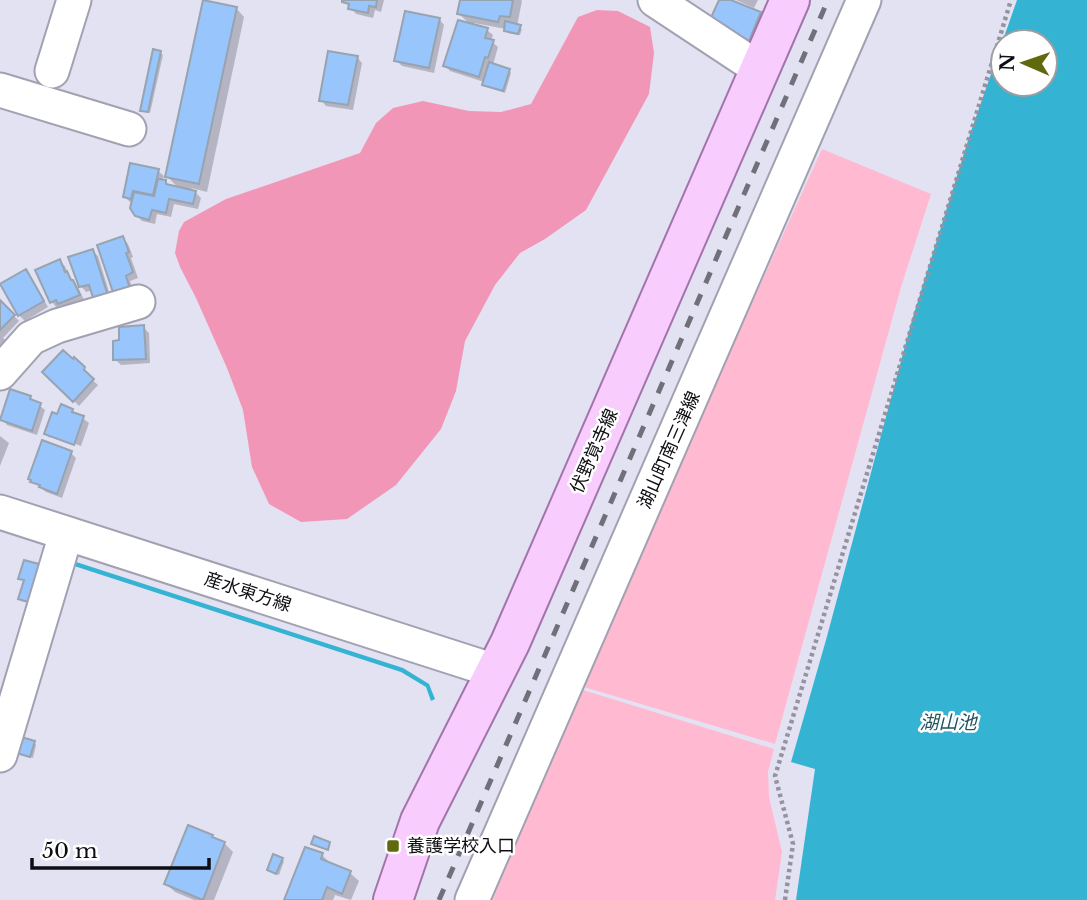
<svg xmlns="http://www.w3.org/2000/svg" width="1087" height="900" viewBox="0 0 1087 900" font-family="'Libre Baskerville','Noto Sans JP',serif">
<style>
.green{fill:#ffb9d1}
.forest{fill:#f196b7}
.water{fill:#35b3d3;fill-rule:evenodd}
.shadow{fill:#0003}
.building{fill:#97c5fc;stroke:#98a3b0;stroke-width:2}
.lines{fill:none;stroke-linecap:round;stroke-linejoin:round}
.minor-casing{stroke:#a1a1b1;stroke-width:37}
.major-casing{stroke:#a374ab;stroke-width:42}
.path{stroke:#94939f;stroke-width:4.5;stroke-dasharray:3.5 3.5;stroke-linecap:butt}
.minor{stroke:#fff;stroke-width:33}
.major{stroke:#f8cdfe;stroke-width:38}
.rail{stroke:#70707a;stroke-width:5;stroke-dasharray:12 12;stroke-linecap:butt}
.poi-dot{fill:#61690e;stroke:#fff;stroke-width:2.5}
.labels{text-anchor:middle;stroke-width:5;stroke-linejoin:round;paint-order:stroke}
.street-label{font-size:18px;fill:#0d0d12;stroke:#fff}
.poi-label{font-size:18px;fill:#0d0d12;stroke:#fff;text-anchor:start}
.water-label{font-size:19px;font-style:italic;fill:#235563;stroke:#fff}
</style>
<rect width="100%" height="100%" fill="#e3e2f3"/>
<path class="green" d="M822,149L931,194L901,287L775,744L584,687L727,358Z
M583,690L774,749L768,772L769,797L782,852L775,900H492Z"/>
<path class="forest" d="M597,10L618,11L650,27L654,53L649,94L586,210L545,239L520,253L495,285L465,341L456,391L441,429L396,485L347,519L301,522L269,504L252,467L243,410L227,368L196,298L180,267L175,253L179,231L184,222L226,199L360,153L376,123L393,108L423,101L469,111L501,112L531,104L578,17Z"/>
<path class="water" d="M1017,0H1087V900H796L815,769L791,762L826,640L912,320L970,134ZM1045,42V84H1003V42Z
M70,560L403,668L429,684L435,699L431,701L426,687L401,672L68,564Z"/>
<path class="shadow" d="M344,0H384L381,12L375,10L373,18L356,14Z
M462,0H521L522,1L517,26L522,29L520,35L508,33L506,29L474,23L473,26L487,30L493,35L491,41L498,47L493,65L509,70L511,73L505,93L486,86L484,84V82L450,71L445,65L471,25L459,14Z
M721,0H726L760,14L766,19L755,46L716,29Z
M736,0H758L754,8Z
M236,8L244,17L207,192L191,188L201,198L198,209L174,204L171,217L157,214L155,224L142,221L136,215L133,203L130,202L125,197L158,171L164,176L162,181L165,182L171,187L179,189L167,176Z
M439,19L444,25L434,73L402,66L396,60Z
M160,53L163,55L150,113L144,112L142,110Z
M357,57L362,63L353,110L326,106L321,100Z
M123,238L128,244L133,257L131,258L138,278L130,281L135,298L117,297Z
M92,251L98,256L113,305L93,290L86,292L81,286Z
M59,261L65,266L69,276L78,287L84,300L65,309L62,305L57,308L52,302L37,271Z
M26,271L31,277L48,307L25,321L19,315Z
M0,302L19,321L3,338L14,348L9,353L0,345Z
M143,327L149,333L150,363L121,365L115,359L121,342Z
M74,360L90,374L88,376L98,385L79,406L45,372Z
M30,398L45,410L37,435L7,425L2,419Z
M72,410L89,423L81,446L50,435V438L46,434L58,416Z
M0,436L9,443L0,466Z
M71,453L76,458L62,498L46,492L32,481Z
M38,565L41,568L30,603L22,601L20,599L25,582L20,579Z
M34,742L36,745L33,758L14,753Z
M212,836L217,841L225,844L233,852L214,900H194L175,892L166,884Z
M322,855L330,863L350,873L359,881L351,900L335,895L333,900H286Z
M282,859L284,861L279,875L271,872L269,870Z"/>
<path class="building" d="M203,0L237,7L199,184L165,177Z
M342,0H377L376,7L369,6L368,13L348,9L349,4L342,2Z
M460,0H513L510,17L500,16L498,22L457,14Z
M719,0H731L761,12L749,41L708,24Z
M405,11L440,18L429,68L394,61Z
M458,20L488,28L485,38L494,40L488,58L485,57L479,77L443,66Z
M505,21L521,25L518,34L504,31Z
M153,49L161,51L148,112L140,111Z
M328,51L358,56L348,105L319,101Z
M489,62L510,69L503,91L482,85Z
M130,163L159,169L153,195L133,191L131,199L123,197Z
M158,179L166,180V184L196,191L193,204L169,199L166,213L152,210L149,220L135,216L130,208L134,192L154,196Z
M123,236L129,252L126,253L133,272L126,276L131,292L115,298L97,245Z
M93,249L109,299L95,304L89,285L79,287L68,257Z
M60,259L65,272L67,271L71,280H73L80,295L58,304L56,300L50,303L35,270Z
M26,269L44,301L18,316L0,284Z
M0,300L15,315L0,330Z
M144,325L146,359L113,360V341L119,340V327Z
M63,350L73,359L74,357L85,367L84,370L94,379L73,402L42,372Z
M10,389L31,396L30,399L41,403L32,431L0,420Z
M61,404L73,409L72,412L84,416L74,445L44,434L52,412L57,414Z
M42,440L72,451L57,494L39,487L40,485L30,482L31,480L28,479Z
M24,560L39,564L28,602L18,599L24,580L18,579Z
M14,735L35,741L30,757L9,751Z
M188,825L213,835L212,837L225,842L203,900L164,884Z
M314,836L330,842L328,850L311,844Z
M305,847L323,853L321,859L351,871L342,894L327,887L322,900H284Z
M273,854L283,858L276,874L267,870Z"/>
<g class="lines">
<g class="minor-casing">
<path id="minor" d="M655,0L761,70
M52,71L74,0
M0,90L129,129
M0,373L31,338L57,326L138,302
M0,512L495,671
M0,755L66,534
M472,900L864,0"/>
</g>
<g class="major-casing">
<path id="major" d="M393,900L420,821L510,643L790,0"/>
</g>
<path class="path" d="M785,900L793,844L775,776L1011,0"/>
<use href="#minor" class="minor"/>
<use href="#major" class="major"/>
<path class="rail" d="M439,900L828,0"/>
</g>
<rect class="poi-dot" x="386" y="839" width="14" height="14" rx="3.5"/>
<g class="labels">
<g class="street-label">
<text transform="translate(669 450) rotate(-66)" y="6">湖山町南三津線</text>
<text transform="translate(594 451) rotate(-66)" y="6">伏野覚寺線</text>
<text transform="translate(248 592) rotate(18)" y="6">産水東方線</text>
</g>
<g class="poi-label">
<text x="407" y="852">養護学校入口</text>
</g>
<g class="water-label">
<text x="948" y="729">湖山池</text>
</g>
</g>
<g transform="translate(1024 63) rotate(272)"><circle r="33" fill="#ffffff" stroke="#9e9ea0" stroke-width="2"/>
<path d="M0-5L12 26L0 18L-12 26Z" fill="#61690e"/>
<text y="-10" font-size="19" font-weight="bold" text-anchor="middle" fill="#0d0d12">N</text>
</g>
<path d="M32 858v10h177v-10" fill="none" stroke="#0d0d12" stroke-width="3.5"/>
<text x="42" y="858" font-size="21" fill="#0d0d12" stroke="#ffffff" stroke-width="5" paint-order="stroke">50 m</text>
</svg>
